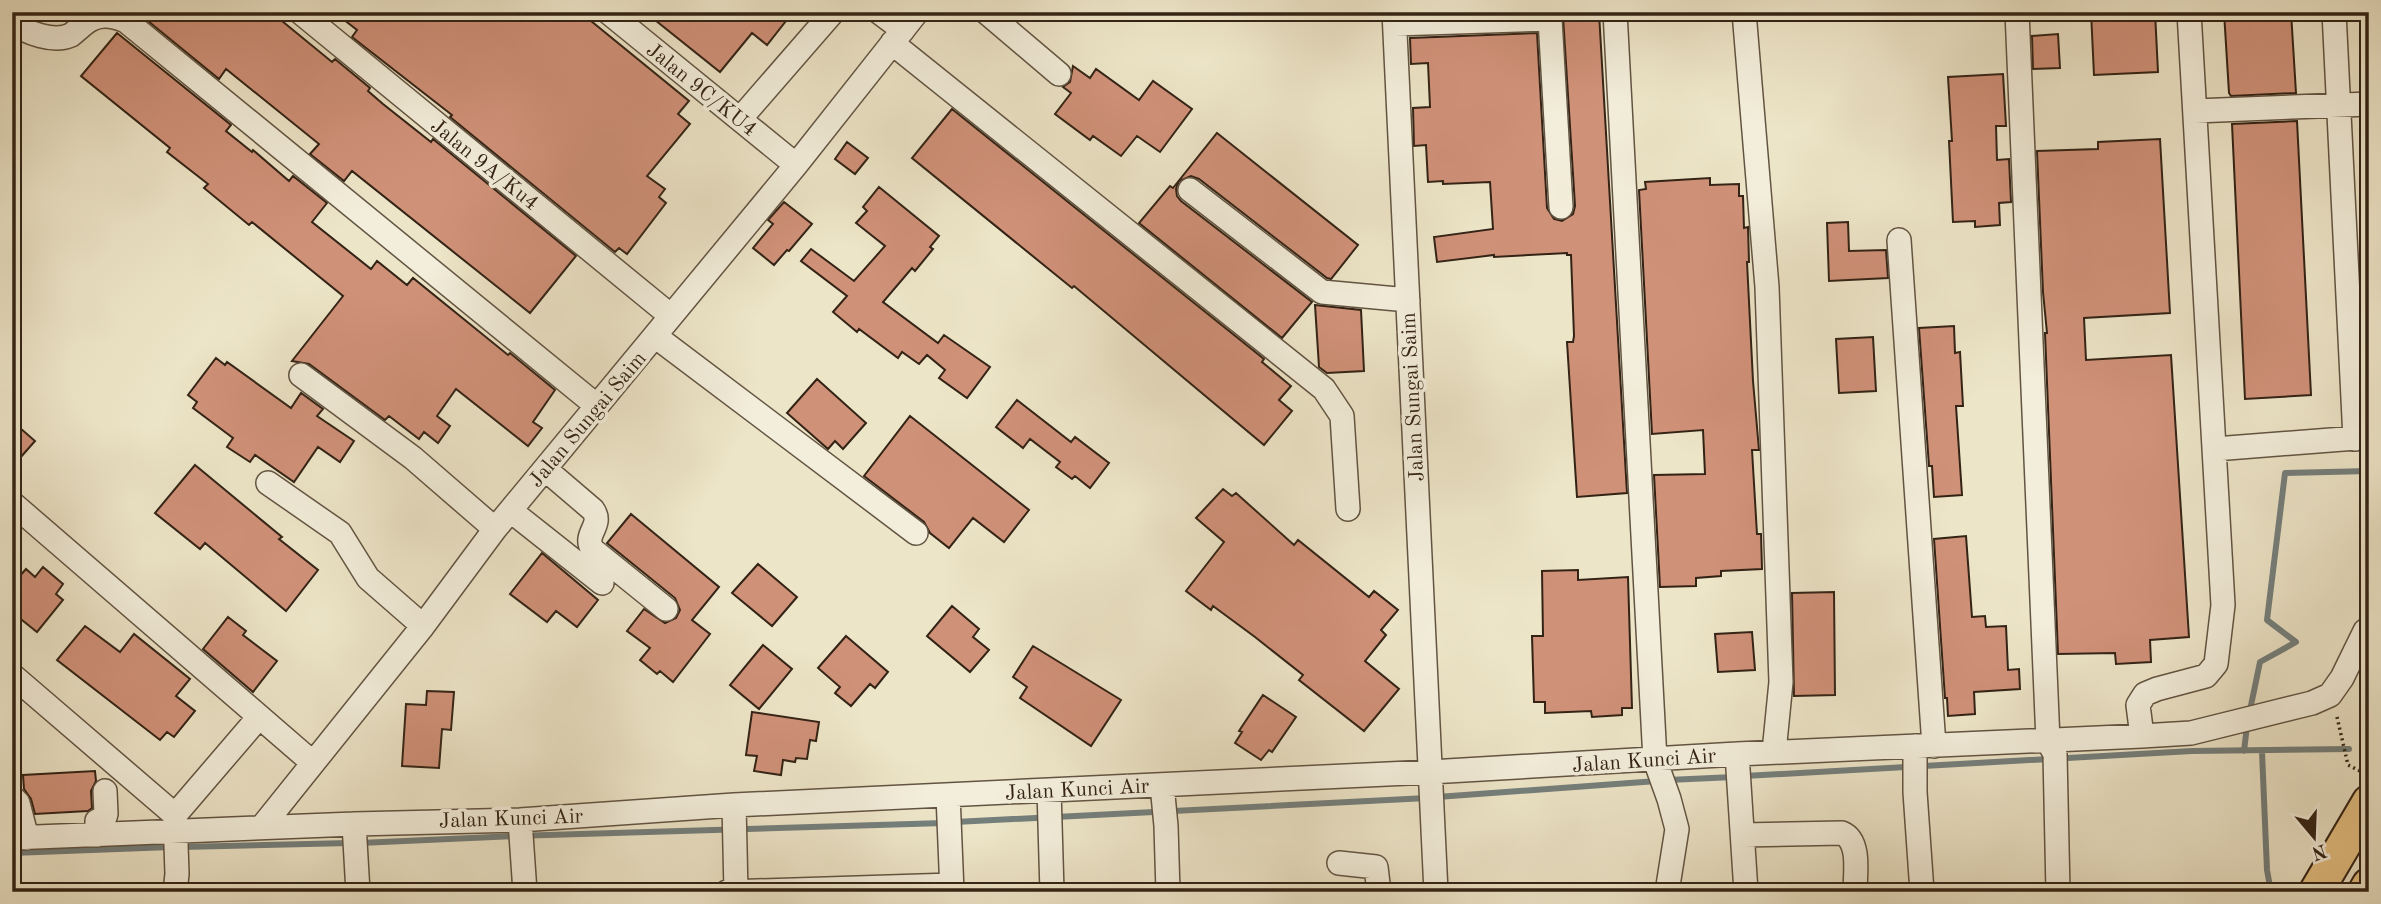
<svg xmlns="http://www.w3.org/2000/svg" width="2381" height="904" viewBox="0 0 2381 904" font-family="'Old Standard TT',serif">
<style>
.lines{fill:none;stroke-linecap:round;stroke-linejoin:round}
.stream{stroke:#747f7c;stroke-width:6}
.building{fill:#d09179;stroke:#332315;stroke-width:2}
.minor-casing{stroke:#625442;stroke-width:26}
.highway-casing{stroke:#332315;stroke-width:37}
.path{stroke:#332315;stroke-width:3.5;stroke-dasharray:2 3.5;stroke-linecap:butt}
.minor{stroke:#f3eedb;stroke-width:23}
.highway{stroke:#e6c284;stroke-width:33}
.labels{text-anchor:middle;stroke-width:7;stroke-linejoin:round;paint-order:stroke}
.street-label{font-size:21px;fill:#332315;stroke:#f3eedb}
</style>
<rect width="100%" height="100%" fill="#ede5c8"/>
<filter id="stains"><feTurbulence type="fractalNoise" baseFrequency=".00286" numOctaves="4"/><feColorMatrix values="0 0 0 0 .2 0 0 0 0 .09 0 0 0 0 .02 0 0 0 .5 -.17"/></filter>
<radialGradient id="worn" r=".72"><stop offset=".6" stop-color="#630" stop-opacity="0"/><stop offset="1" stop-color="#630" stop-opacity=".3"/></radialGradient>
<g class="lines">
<path class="stream" d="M2249,715L2260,662L2296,642L2267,620L2285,473L2369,471
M2244,751L2247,726
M2262,752L2267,870L2271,892
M1745,776L2192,751L2349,749
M1668,780L1734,777
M1437,797L1657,781
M955,822L1427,798
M360,843L514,836L944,823
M182,847L350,843
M12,853L171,847"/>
</g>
<path class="building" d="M137,12H271L332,62L335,59L370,88L368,91L383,104L431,142L433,139L576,256L530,313L352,171L344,181L310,154L319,144L226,69L219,79Z
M334,12H580L689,101L678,114L690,124L647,176L665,189L659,197L666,203L627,254L619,248L615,252L450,117L452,115L352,37L357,30Z
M645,12H793L767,45L752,33L720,72Z
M2091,12H2155L2158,72L2094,75Z
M2224,12H2291L2296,93L2231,96L2229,93Z
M1599,13L1627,493L1577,497L1567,342H1573L1574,336L1571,255H1567V253L1494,257V255L1437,262L1434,237L1493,229L1490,182L1443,184V181L1428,182L1426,145L1414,146L1413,108L1430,107L1428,63L1411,64L1410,38L1537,33L1547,208L1554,219L1562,221L1573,214L1575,206L1563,16Z
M117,33L231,125L226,131L252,152L253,150L289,181L293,176L327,203L312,222L371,269L377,261L407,285L413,278L508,355L510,353L555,390L533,422L542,428L528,446L456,389L437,416L450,426L438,443L424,432L419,439L389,416L385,420L309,364L292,361L343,296L252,222L249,225L204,188L208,184L167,152L170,148L81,76Z
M2058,34L2060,68L2033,69L2032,36Z
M1073,66L1090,78L1096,69L1139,100L1153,81L1192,109L1160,152L1137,136L1121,156L1093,136L1090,140L1055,114L1071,93L1063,87L1070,82Z
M2003,74L2006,126H1996L1997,160L2009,159L2011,202L1999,203L2000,225L1975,227V221L1953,222L1949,141H1952L1948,77Z
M952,109L1264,359L1262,362L1291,386L1279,400L1292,411L1264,445L1074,286L1072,288L912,158Z
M2297,121L2311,395L2245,399L2232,124Z
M1217,133L1358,245L1331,279L1327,278L1199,179L1191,176L1179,181L1176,189L1177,196L1181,201L1312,302L1282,338L1139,223L1170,186L1173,188Z
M2160,139L2170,313L2084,318L2086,360L2171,355L2189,637L2150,640L2151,662L2116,664L2115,653L2058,654L2045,333H2047L2043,292L2037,151L2098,149V142Z
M847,142L868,158L855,174L835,159Z
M1710,178V185L1739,184V196H1743L1744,228L1748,227L1749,262H1747L1753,381L1759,450H1752L1757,534H1761L1762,569L1721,571V576L1696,578V586L1660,587L1654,475L1705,474L1703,430L1652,434L1639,190L1646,189L1645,182Z
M879,187L939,236L930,247L933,249L915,271L912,268L883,302L938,343L944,335L990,367L967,398L939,378L945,370L927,355L919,364L902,352L898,358L859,329L857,332L833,312L847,296L801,261L811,249L854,281L885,246L856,223L867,211L863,207Z
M784,202L812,224L789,251L787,250L774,265L753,248L773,224L768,220Z
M1848,222L1849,251L1886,250L1888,278L1829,281L1827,223Z
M1315,305L1361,310L1364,371L1327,373L1319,367Z
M1954,326L1955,353L1960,352L1963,406H1956L1962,495L1934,497L1932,466H1929L1919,328Z
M1873,337L1876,391L1839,393L1836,339Z
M216,358L225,365L227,362L291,408L301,393L323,409L317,416L354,441L340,462L318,447L294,482L255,455L250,462L227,447L233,438L193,408L197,402L188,395Z
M817,379L866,423L843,449L835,441L828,449L787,413Z
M1017,400L1071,442L1075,437L1109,463L1090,488L1075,476L1072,479L1056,467L1060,462L1030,439L1023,448L996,427Z
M910,416L1029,510L1004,542L973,518L949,548L930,533L924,522L864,476Z
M12,421L35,441L12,467Z
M195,465L282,537L279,539L318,570L286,611L205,543L200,549L155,513Z
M1223,489L1232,496L1236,493L1294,545L1298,540L1369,597L1374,591L1398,610L1381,630L1386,635L1365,661L1399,689L1364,731L1299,680L1303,675L1255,637L1213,606L1211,610L1186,591L1224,542L1196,518Z
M631,514L719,587L692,620L710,634L673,682L660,671L657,674L640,660L650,648L627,631L644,609L665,623L676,618L680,610L675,598L607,543Z
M1966,536L1972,617L1985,616L1986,627L2006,626L2008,670L2019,669L2020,689L1974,692L1975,714L1948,716L1947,698H1945L1934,539Z
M542,553L598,600L577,627L556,611L547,622L510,594Z
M758,564L797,597L772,626L732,593Z
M43,567L63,584L56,594L63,600L37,632L12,612V585L26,569L35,577Z
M1578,570V580L1628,577L1632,708H1622V715L1592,717L1591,711L1545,713V702H1534L1532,636H1543L1542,571Z
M1834,592L1835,695L1794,696L1792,593Z
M952,606L979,629L973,637L989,650L970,672L927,636Z
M228,617L246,631L243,635L277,661L253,692L203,649Z
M85,626L120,652L134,634L190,679L176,696L195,711L174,737L167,732L160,740L57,660Z
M1752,632L1755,670L1718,672L1715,634Z
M846,636L888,672L875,688L870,684L851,706L835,693L840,687L818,668Z
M763,645L792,669L759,709L730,685Z
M1033,646L1121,700L1091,746L1020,698L1027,687L1013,677Z
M427,691L454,692L451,730L442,729L439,768L402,766L406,704L426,705Z
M1263,695L1296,717L1272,752L1269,750L1261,760L1235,743L1242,732L1239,731Z
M752,712L819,722L816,741L810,740L807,759L796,758L795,762L783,760L781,775L754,771L757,756L746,755Z
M95,771L96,781L91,791L92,808L88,811L35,814L31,799L24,789L23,775Z"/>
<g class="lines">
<g class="minor-casing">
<path id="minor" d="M300,12L671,316
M608,12L796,165
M879,12L903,30
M986,12L1059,74
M1394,12L1436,892
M1615,12L1655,760L1669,799L1677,829L1667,892
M1744,12L1767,287L1781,682L1774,752
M2017,12L2048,741L2055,754L2058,892
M2334,12L2355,439
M12,22C26,33 54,43 71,35C75,32 80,27 84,24C98,13 111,15 126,21L597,406
M1395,24L1550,19L1561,207
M892,43L1324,389L1342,416L1348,509
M2195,111L2369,104
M740,119L833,12
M1190,190L1322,292L1408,300
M1899,240L1934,746
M655,336L916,533
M301,375L413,458L495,529
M2215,449L2369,437
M545,469L593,510C604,526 582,534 593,550L666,609
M268,483L340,533L368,578L423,626
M12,503L313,763
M511,511L602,583
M12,675L175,815L177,874L175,892
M2142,736L2138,705L2145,694L2157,689L2206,676L2216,664L2223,605L2189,12
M1915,746V792L1922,892
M1737,754L1746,892
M1162,785L1166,826L1168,892
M1049,790L1052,892
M948,795L952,892
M12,797L18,803L27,838
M734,805L736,892
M175,815L259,717
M520,820L525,892
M354,824L358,892
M261,828L423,626L495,529L796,165L917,12
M97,835V821L105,817L106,814L105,791
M1743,835L1842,833C1861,841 1855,874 1855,892
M12,838L354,824L520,820L734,805L1430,772L1737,754L2142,736L2191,733L2312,703L2330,695L2342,678L2365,631L2369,628
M1339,863L1376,867L1379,892
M727,892L952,885"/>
</g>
<g class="highway-casing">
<path id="highway" d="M2316,892L2369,802
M2365,892L2369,885"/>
</g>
<path class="path" d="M2337,717L2348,765L2366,774"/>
<use href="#minor" class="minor"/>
<use href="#highway" class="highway"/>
</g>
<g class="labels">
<g class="street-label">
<text transform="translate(702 89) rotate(39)" y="7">Jalan 9C/KU4</text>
<text transform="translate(485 164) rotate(39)" y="7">Jalan 9A/Ku4</text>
<text transform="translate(1412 397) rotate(-93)" y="7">Jalan Sungai Saim</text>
<text transform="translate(587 419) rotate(-50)" y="7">Jalan Sungai Saim</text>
<text transform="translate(1644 760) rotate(-4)" y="7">Jalan Kunci Air</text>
<text transform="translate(1077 789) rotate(-3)" y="7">Jalan Kunci Air</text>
<text transform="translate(511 818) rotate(-2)" y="7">Jalan Kunci Air</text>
</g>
</g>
<rect width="2381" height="904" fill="none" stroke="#ede5c8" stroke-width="42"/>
<rect x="14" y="14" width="2353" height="876" fill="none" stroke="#332315" stroke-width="3.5"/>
<rect x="21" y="21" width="2339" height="862" fill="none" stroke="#332315" stroke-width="2"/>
<g transform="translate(2314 837) rotate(161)" stroke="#f3eedb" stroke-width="5" paint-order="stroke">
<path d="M0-5L12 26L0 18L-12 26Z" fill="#332315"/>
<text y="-10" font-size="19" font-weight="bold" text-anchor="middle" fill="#332315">N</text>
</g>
<rect width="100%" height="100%" filter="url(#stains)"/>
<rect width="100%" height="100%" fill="url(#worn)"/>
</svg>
